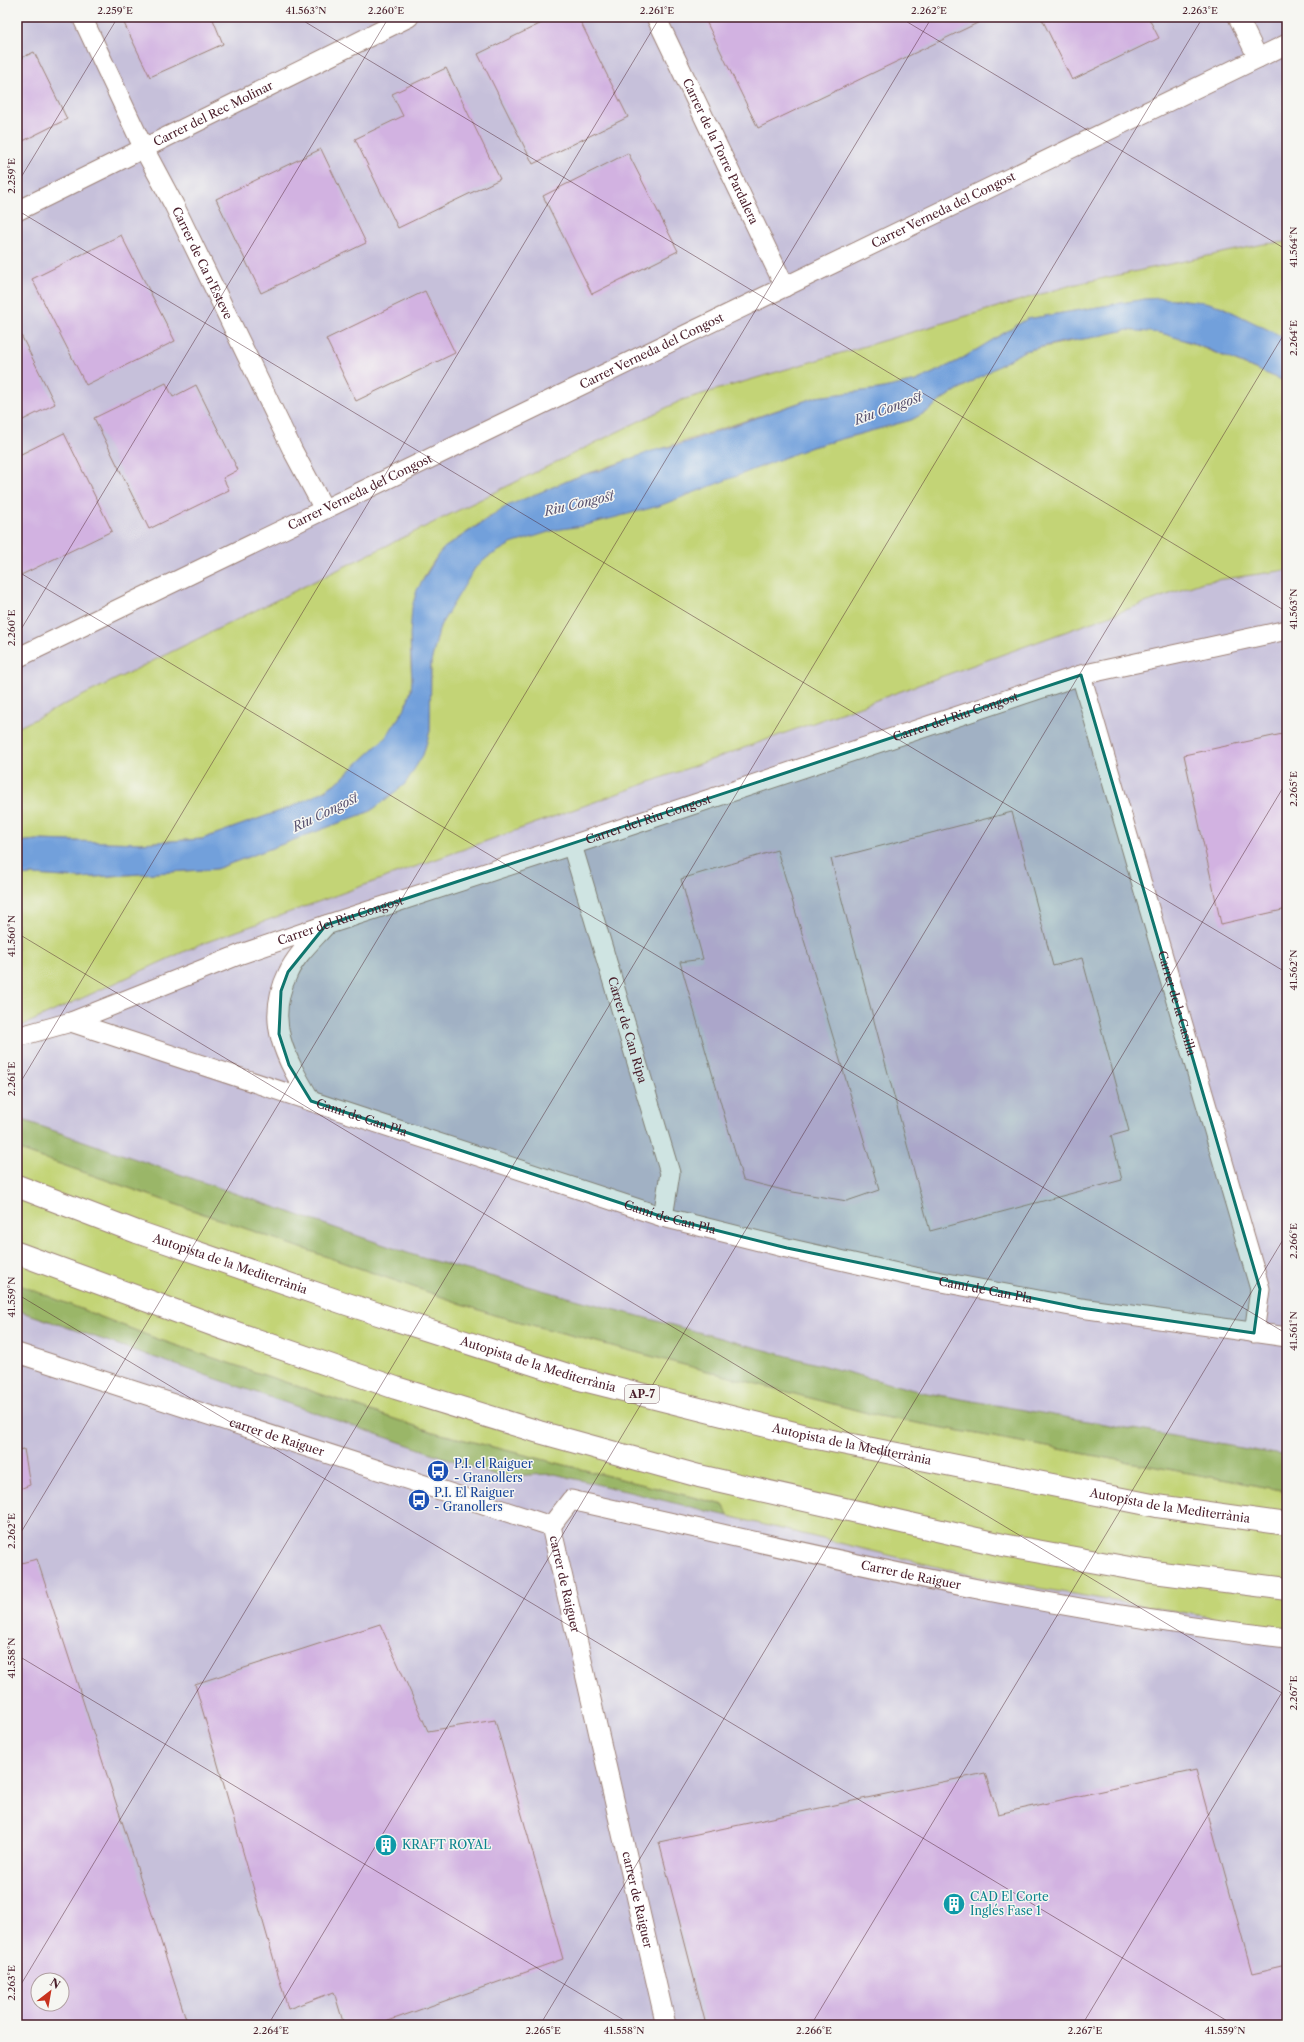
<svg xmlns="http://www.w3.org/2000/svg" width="1304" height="2042" viewBox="0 0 1304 2042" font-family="'Libre Caslon Text',serif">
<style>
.industrial{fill:#c6c0da;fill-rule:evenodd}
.green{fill:#c3d476;stroke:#867a50}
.forest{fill:#9ab667;stroke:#726a49}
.water{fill:#72a0db;stroke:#5e6083}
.building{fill:#d2b2e1;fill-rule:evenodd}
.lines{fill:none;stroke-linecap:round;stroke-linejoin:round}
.street-casing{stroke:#9c8076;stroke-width:21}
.highway-casing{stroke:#9c8076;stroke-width:24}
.street{stroke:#fff;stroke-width:19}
.highway{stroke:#fff;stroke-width:22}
.marked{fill:#0f766e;fill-opacity:0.2;stroke:#0f766e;stroke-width:3;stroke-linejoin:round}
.ticks{fill:none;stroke:#4a1f2b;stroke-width:1;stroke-opacity:0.45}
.labels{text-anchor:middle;stroke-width:3;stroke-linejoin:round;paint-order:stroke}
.shield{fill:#f6f6f2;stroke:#7e6067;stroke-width:1}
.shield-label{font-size:11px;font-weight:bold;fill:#4a1f2b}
.street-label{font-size:12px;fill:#4a1f2b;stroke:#f6f6f2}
.transit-label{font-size:12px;fill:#164399;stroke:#f6f6f2;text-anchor:start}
.culture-label{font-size:12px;fill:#0d838f;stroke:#f6f6f2;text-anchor:start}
.water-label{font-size:13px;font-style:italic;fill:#5a5371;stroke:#f6f6f2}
.neatline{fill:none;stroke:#4a1f2b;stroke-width:1.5}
.ticks-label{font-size:10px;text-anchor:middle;fill:#4a1f2b}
</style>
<rect width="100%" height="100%" fill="#f6f6f2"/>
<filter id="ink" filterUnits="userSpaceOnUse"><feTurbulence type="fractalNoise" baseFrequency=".025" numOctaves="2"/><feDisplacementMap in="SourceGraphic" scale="8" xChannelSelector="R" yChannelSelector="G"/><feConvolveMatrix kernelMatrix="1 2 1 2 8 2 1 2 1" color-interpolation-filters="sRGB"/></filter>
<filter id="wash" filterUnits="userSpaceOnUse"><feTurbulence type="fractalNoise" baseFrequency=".012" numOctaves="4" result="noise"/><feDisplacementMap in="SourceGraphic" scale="16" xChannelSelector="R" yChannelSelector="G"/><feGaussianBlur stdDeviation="0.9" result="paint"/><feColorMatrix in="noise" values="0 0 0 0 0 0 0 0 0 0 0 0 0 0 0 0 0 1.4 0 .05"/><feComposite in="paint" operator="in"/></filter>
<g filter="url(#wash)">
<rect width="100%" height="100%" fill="#ede1c1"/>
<path class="industrial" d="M17,17H1287V242L1264,244L1072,285L682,400L17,728Z
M1287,570V1456L921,1392L419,1257L17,1118V1028L196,946L1203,582Z
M17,1310L498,1476L555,1474L996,1581L1287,1630V2025H17ZM38,1980H62V2004H38Z"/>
<path class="green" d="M1287,242V339L1220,306L1179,299H1145L1027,319L958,361L916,381L879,389L816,397L574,478L498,511L444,548C408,590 408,628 412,680L411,691L405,708L386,737L340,780L316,796L291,807L202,839L141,843L37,840L17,842V728L682,400L1072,285L1264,244Z
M1126,330H1143L1171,335L1287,382V570L1203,582L196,946L17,1028V876L34,875L80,878L216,869L371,811L423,755L430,731L431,662L440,626C451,607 461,585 475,568C499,542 548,529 582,526L812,447L911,420L928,411L944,398L1024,351Z
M17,1149L494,1315L879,1416L1287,1491V1630L996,1581L728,1516L724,1505L433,1432L157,1339L17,1284Z"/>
<path class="forest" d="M17,1118L419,1257L921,1392L1287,1456V1491L879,1416L494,1315L17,1149Z
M17,1284L157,1339L433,1432L724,1505L728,1516L555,1474L498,1476L17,1310Z"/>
<path class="water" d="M1162,298L1205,302L1220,306L1287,339V382L1190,342L1161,333L1126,330L1090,338L1063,342L1024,351L944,398L928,411L911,420L812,447L659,506L582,526L555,530L511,544L488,557L475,568L440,626L431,662L430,731L423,755L405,784L371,811L216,869L80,878L34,875L17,876V842L37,840L141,843L202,839L291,807L324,791L340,780L386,737L405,708L411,691L412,680L410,635L412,607L417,590L438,555L444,548L507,506L582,475L599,471L652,451L678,445L816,397L879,389L916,381L958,361L1027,319L1145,299Z"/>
<g id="blocks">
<path class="building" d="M121,17H212L223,44L150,77Z
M554,17H578L628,117L533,164L478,54Z
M704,17H990L758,128Z
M1041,17H1148L1159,38L1072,80Z
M34,52L67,119L17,144V60Z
M446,68L500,179L398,228L355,139L403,116L392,94Z
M321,149L366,243L261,293L216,199Z
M628,153L678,251L592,294L543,196Z
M121,235L175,341L86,385L32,279Z
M425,291L455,353L356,401L326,339Z
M17,327L55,404L17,423Z
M166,383L173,397L196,385L238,470L223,478L229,490L149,529L94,418Z
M64,433L112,531L21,575L17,567V456Z
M1287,733V909L1221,924L1184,755Z
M1012,812L1053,966L1082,958L1129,1131L1111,1136L1122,1180L930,1231L831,859Z
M777,850L879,1190L847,1201L787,1191L743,1180L680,962L703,959L681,879Z
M24,1449L30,1485L17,1490V1450Z
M37,1559L188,2025H17V1564ZM38,1980H62V2004H38Z
M380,1624L428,1731L495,1720L563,1959L377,2025H344L334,1992L288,2009L195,1684Z
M1196,1770L1252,1973L1287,1965V2025H706L659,1842L985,1773L998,1814Z"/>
</g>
</g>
<g filter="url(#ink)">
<use href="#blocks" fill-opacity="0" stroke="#9c8076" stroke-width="1"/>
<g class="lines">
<g class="street-casing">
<g id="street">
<path id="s1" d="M82,17L144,149L174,205L293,451L324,509"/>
<path id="s2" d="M656,17L785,287"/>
<path d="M1238,17L1258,58"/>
<path id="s3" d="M17,211L409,17"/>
<path id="s4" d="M17,658L1287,44"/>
<path id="s5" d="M1081,675L1260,1289L1254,1333"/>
<path id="s6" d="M572,845L670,1173L663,1217"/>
<path id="s7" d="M71,1022L663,1217L787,1248L915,1277L1081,1308L1287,1337"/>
<path id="s8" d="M17,1037L71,1022L241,954L326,925L572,845L1081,675L1287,630"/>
<path d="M311,1101C286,1059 264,1022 288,973C296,955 313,940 326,925"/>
<path id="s9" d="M17,1353L551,1526L666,2025"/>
<path id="s10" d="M551,1526L571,1500C808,1553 1045,1611 1287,1638"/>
</g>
</g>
<g class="highway-casing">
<g id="highway">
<path id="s11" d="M17,1186L137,1232L344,1303L580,1379L802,1435L1157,1506L1287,1524"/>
<path d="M17,1253L219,1327L396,1388L539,1432L699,1476L1003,1545L1146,1571L1287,1589"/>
</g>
</g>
<use href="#street" class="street"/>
<use href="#highway" class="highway"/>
</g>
</g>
<path class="marked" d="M1081,675L1260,1289L1254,1333L1081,1308L787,1248L663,1217L311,1101L289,1065L279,1034L281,991L288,972L326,925Z"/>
<path class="ticks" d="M297,17L1287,612M899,17L1287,250M17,184L118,17M17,210L1287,973M17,571L1287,1334M17,636L389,17M17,933L1287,1696M17,1088L660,17M17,1294L1234,2025M17,1539L932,17M17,1655L632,2025M17,1991L1203,17M17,2017L31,2025M268,2025L1287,329M540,2025L1287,781M811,2025L1287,1233M1082,2025L1287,1684"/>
<defs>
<g id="bus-disc" transform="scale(1.15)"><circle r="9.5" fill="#1a4fb4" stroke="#f6f6f2"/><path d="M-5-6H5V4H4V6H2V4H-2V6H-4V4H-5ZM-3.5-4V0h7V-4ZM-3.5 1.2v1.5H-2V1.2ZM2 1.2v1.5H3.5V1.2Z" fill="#fff"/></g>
<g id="building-disc" transform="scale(1.15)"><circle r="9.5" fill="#0f9aa8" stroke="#f6f6f2"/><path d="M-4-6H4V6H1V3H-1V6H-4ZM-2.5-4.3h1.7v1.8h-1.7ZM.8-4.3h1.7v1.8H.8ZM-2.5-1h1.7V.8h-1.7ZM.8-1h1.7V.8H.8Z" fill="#fff"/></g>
</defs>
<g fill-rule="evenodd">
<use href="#bus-disc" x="438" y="1471"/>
<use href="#bus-disc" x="419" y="1500"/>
<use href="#building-disc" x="386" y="1845"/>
<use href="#building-disc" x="954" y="1904"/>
</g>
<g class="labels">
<rect class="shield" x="625" y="1385" width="34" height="18" rx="3"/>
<g class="shield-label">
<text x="642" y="1398">AP-7</text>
</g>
<g class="street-label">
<text dy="4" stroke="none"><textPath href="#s3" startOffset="219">Carrer del Rec Molinar</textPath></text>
<text dy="4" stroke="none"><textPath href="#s2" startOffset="149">Carrer de la Torre Pardalera</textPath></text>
<text dy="4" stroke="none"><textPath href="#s4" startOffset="1029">Carrer Verneda del Congost</textPath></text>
<text dy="4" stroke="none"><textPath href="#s1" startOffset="274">Carrer de Ca n'Esteve</textPath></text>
<text dy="4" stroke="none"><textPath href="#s4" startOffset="705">Carrer Verneda del Congost</textPath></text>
<text dy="4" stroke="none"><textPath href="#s4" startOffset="381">Carrer Verneda del Congost</textPath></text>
<text dy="4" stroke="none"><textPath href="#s8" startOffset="992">Carrer del Riu Congost</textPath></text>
<text dy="4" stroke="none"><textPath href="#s8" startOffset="668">Carrer del Riu Congost</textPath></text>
<text dy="4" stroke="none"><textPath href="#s8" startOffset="344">Carrer del Riu Congost</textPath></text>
<text dy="4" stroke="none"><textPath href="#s5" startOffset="342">Carrer de la Casilla</textPath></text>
<text dy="4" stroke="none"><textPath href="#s6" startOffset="193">Carrer de Can Ripa</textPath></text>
<text dy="4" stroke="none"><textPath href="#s7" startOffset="306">Camí de Can Pla</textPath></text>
<text dy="4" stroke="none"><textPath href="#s7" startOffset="630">Camí de Can Pla</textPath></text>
<text dy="4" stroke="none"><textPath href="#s11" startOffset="227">Autopista de la Mediterrània</textPath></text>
<text dy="4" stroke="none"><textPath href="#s7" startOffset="954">Camí de Can Pla</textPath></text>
<text dy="4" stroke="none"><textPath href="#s11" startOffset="551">Autopista de la Mediterrània</textPath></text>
<text dy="4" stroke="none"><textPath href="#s9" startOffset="273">carrer de Raiguer</textPath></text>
<text dy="4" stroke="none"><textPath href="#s11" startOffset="875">Autopista de la Mediterrània</textPath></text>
<text dy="4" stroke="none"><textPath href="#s11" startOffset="1199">Autopista de la Mediterrània</textPath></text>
<text dy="4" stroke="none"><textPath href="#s10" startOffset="381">Carrer de Raiguer</textPath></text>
<text dy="4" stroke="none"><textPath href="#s9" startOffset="621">carrer de Raiguer</textPath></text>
<text dy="4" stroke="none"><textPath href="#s9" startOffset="945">carrer de Raiguer</textPath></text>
</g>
<g class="transit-label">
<text x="454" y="1468">P.I. el Raiguer<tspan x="454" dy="14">- Granollers</tspan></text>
<text x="434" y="1497">P.I. El Raiguer<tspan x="434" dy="14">- Granollers</tspan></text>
</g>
<g class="culture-label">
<text x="402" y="1849">KRAFT ROYAL</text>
<text x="970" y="1901">CAD El Corte<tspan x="970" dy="14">Inglés Fase 1</tspan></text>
</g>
<g class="water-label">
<text transform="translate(888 408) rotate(-20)" y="5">Riu Congost</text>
<text transform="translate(579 503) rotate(-13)" y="5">Riu Congost</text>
<text transform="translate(325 812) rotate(-26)" y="5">Riu Congost</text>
</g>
</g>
<rect width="1304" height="2042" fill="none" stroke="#f6f6f2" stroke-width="44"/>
<g transform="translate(50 1992) rotate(31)"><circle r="19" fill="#f6f6f2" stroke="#b1a0a2"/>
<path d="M0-3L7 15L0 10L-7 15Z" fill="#c8321e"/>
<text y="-6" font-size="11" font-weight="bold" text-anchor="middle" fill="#4a1f2b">N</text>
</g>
<rect x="22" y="22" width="1260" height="1998" class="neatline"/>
<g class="ticks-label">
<text x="115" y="14">2.259°E</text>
<text x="306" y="14">41.563°N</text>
<text x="386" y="14">2.260°E</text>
<text x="657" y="14">2.261°E</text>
<text x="929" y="14">2.262°E</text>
<text x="1200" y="14">2.263°E</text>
<text transform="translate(11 176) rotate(-90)" y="4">2.259°E</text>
<text transform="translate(1293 247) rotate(-90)" y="4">41.564°N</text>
<text transform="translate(1293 338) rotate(-90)" y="4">2.264°E</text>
<text transform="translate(1293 609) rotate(-90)" y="4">41.563°N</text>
<text transform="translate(11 628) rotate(-90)" y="4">2.260°E</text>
<text transform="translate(1293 789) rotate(-90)" y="4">2.265°E</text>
<text transform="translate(11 936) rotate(-90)" y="4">41.560°N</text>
<text transform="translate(1293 970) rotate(-90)" y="4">41.562°N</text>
<text transform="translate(11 1079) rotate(-90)" y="4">2.261°E</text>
<text transform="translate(1293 1241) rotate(-90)" y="4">2.266°E</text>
<text transform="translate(11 1297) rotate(-90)" y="4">41.559°N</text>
<text transform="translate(1293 1331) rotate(-90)" y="4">41.561°N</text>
<text transform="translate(11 1531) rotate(-90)" y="4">2.262°E</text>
<text transform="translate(11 1658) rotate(-90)" y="4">41.558°N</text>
<text transform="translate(1293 1693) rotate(-90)" y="4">2.267°E</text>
<text transform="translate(11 1983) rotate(-90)" y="4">2.263°E</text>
<text x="271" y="2034">2.264°E</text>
<text x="543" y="2034">2.265°E</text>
<text x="624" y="2034">41.558°N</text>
<text x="814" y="2034">2.266°E</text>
<text x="1085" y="2034">2.267°E</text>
<text x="1225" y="2034">41.559°N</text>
</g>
</svg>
